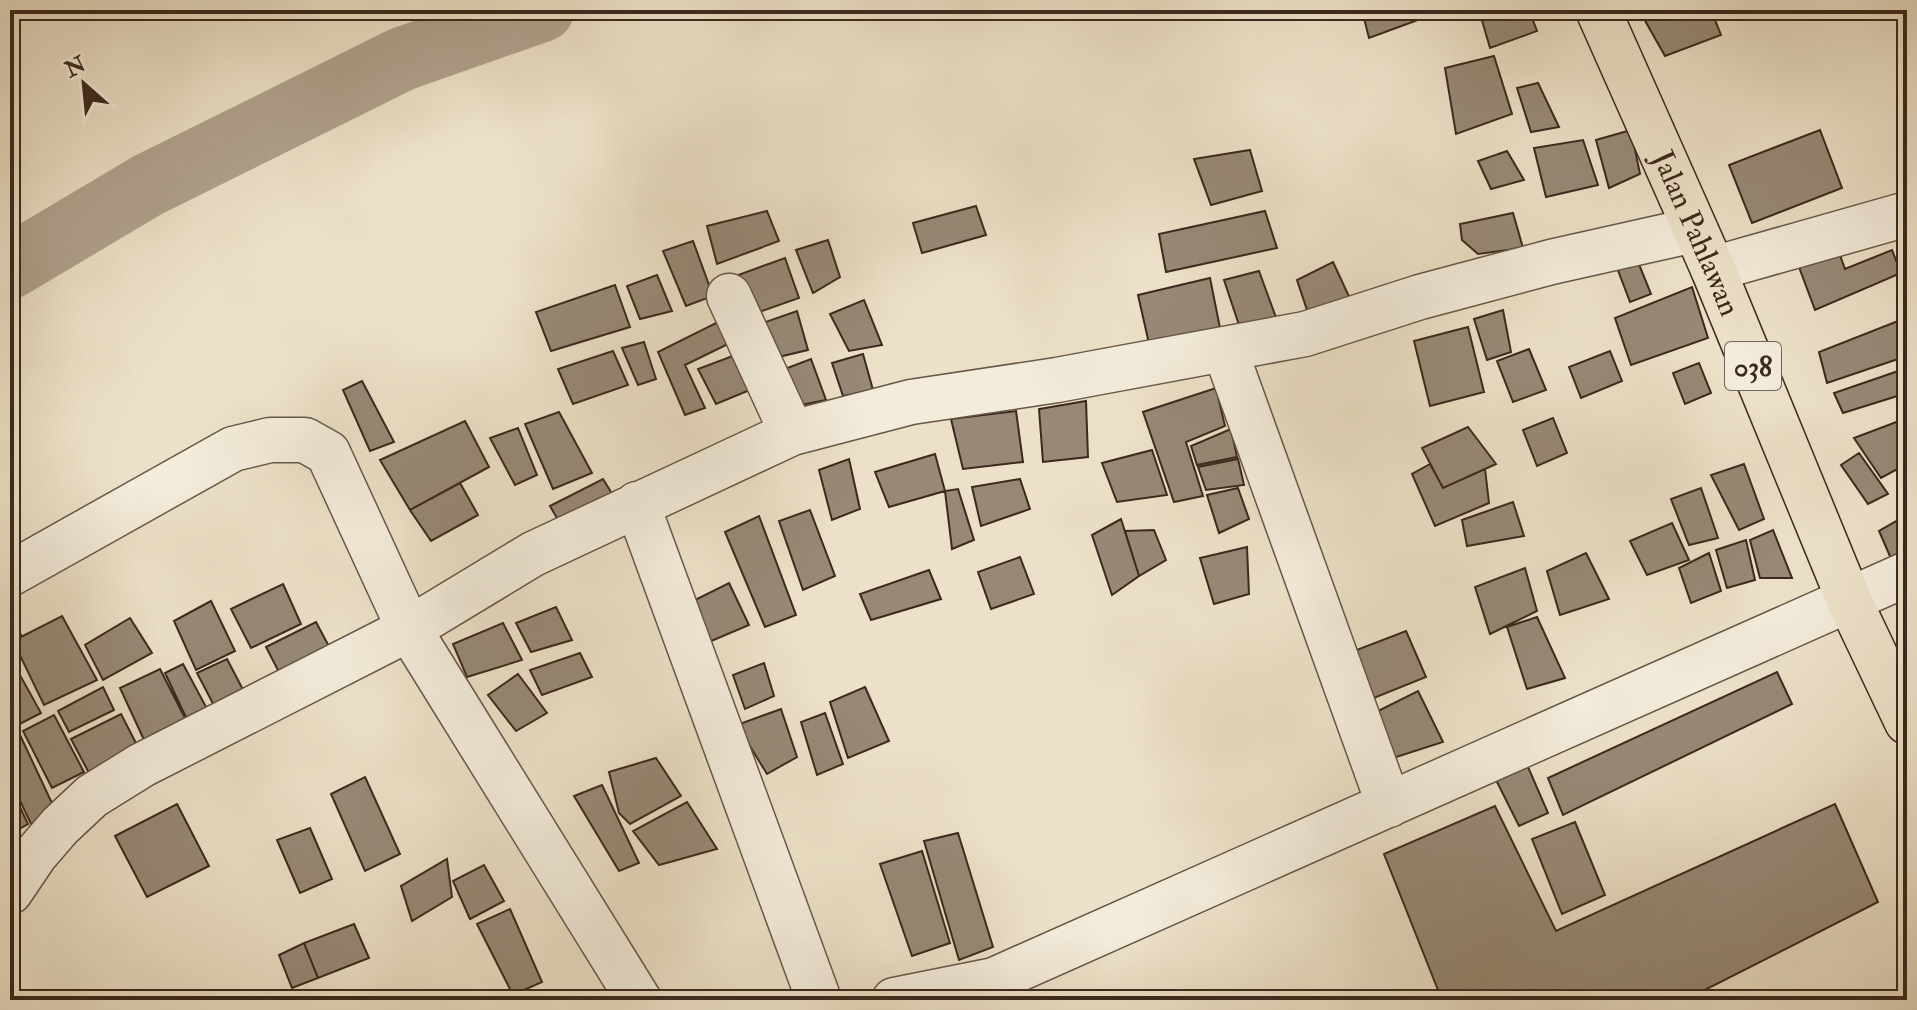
<svg xmlns="http://www.w3.org/2000/svg" width="1917" height="1010" viewBox="0 0 1917 1010" font-family="'IM FELL Double Pica',serif">
<style>
.lines{fill:none;stroke-linecap:round;stroke-linejoin:round}
.river{stroke:#b0a28e;stroke-width:64}
.building{fill:#978976;stroke:#3b291d;stroke-width:2}
.minor-casing{stroke:#675748;stroke-width:47}
.major-casing{stroke:#3b291d;stroke-width:47}
.minor{stroke:#f3ecdb;stroke-width:44}
.major{stroke:#ece1c8;stroke-width:44}
.labels{text-anchor:middle;stroke-width:7;stroke-linejoin:round;paint-order:stroke}
.shield{fill:#f3ecdb;stroke:#726456;stroke-width:2}
.shield-label{font-size:28px;font-weight:bold;fill:#3b291d}
.street-label{font-size:30px;fill:#3b291d;stroke:#f3ecdb}
</style>
<rect width="100%" height="100%" fill="#ece1c8"/>
<filter id="stains"><feTurbulence type="fractalNoise" baseFrequency=".0025" numOctaves="4"/><feColorMatrix values="0 0 0 0 .2 0 0 0 0 .09 0 0 0 0 .02 0 0 0 .5 -.17"/></filter>
<radialGradient id="worn" r=".72"><stop offset=".6" stop-color="#630" stop-opacity="0"/><stop offset="1" stop-color="#630" stop-opacity=".3"/></radialGradient>
<g class="lines">
<path class="river" d="M10,267L148,185L402,59L542,10"/>
</g>
<path class="building" d="M1362,10H1445L1369,38Z
M1479,10H1529L1537,31L1490,48Z
M1639,10H1711L1721,35L1665,56Z
M1494,56L1512,114L1456,134L1445,68Z
M1538,83L1559,127L1531,132L1517,88Z
M1631,130L1640,174L1609,188L1596,140Z
M1820,130L1842,188L1752,223L1729,165Z
M1583,140L1598,185L1546,197L1534,148Z
M1250,150L1262,191L1211,205L1194,159Z
M1507,151L1524,180L1491,189L1478,161Z
M976,206L986,235L922,253L913,223Z
M767,211L779,241L717,264L707,226Z
M1265,211L1277,248L1166,272L1159,234Z
M1513,213L1523,248L1478,254L1462,240L1460,224Z
M1833,236L1845,269L1892,250L1901,273L1815,310L1793,251Z
M828,240L840,277L813,293L796,250Z
M693,241L713,296L686,306L663,251Z
M1636,257L1651,294L1630,302L1616,265Z
M785,258L799,298L745,317L730,278Z
M1333,262L1352,303L1310,319L1297,280Z
M1259,271L1278,323L1243,337L1224,280Z
M657,275L672,311L640,319L627,286Z
M1210,278L1220,328L1150,348L1138,295Z
M615,285L630,327L551,351L536,312Z
M1692,287L1708,338L1631,365L1615,318Z
M864,300L882,345L849,351L830,314Z
M1503,310L1511,352L1487,360L1474,319Z
M797,311L808,350L766,360L754,326Z
M1903,319L1907,328V356L1827,383L1819,352Z
M720,321L730,343L685,365L705,408L685,415L658,352Z
M1468,327L1484,392L1430,406L1414,341Z
M644,342L656,379L638,385L622,348Z
M1529,349L1546,390L1513,402L1497,361Z
M613,351L628,385L573,404L558,369Z
M746,351L762,385L716,404L698,369Z
M1610,351L1622,381L1581,398L1569,367Z
M863,354L873,390L843,396L832,363Z
M811,359L826,400L786,408L774,373Z
M1699,363L1711,393L1685,404L1673,373Z
M1907,368V393L1843,413L1834,393Z
M362,381L394,442L370,451L343,390Z
M1216,388L1225,426L1186,442L1203,496L1174,502L1143,412Z
M1086,401L1088,457L1043,462L1039,409Z
M1016,411L1023,462L963,469L951,419Z
M559,412L592,473L553,489L525,424Z
M1553,418L1567,453L1537,466L1523,430Z
M1907,418V464L1881,478L1854,438Z
M465,421L489,467L410,510L380,460Z
M1468,427L1496,464L1443,488L1422,448Z
M518,428L537,475L515,485L490,438Z
M1231,429L1237,457L1197,465L1191,446Z
M1152,450L1167,495L1117,502L1102,463Z
M1859,453L1888,494L1868,504L1841,465Z
M935,454L945,491L889,507L875,472Z
M849,459L860,509L832,520L819,470Z
M1238,459L1244,485L1206,490L1198,467Z
M1430,464L1443,488L1485,469L1489,503L1435,526L1412,474Z
M1744,464L1764,519L1739,530L1711,475Z
M603,479L616,500L562,527L550,506Z
M1020,479L1030,509L981,526L972,487Z
M460,483L478,515L431,541L410,510Z
M1238,488L1249,519L1219,533L1207,495Z
M1701,488L1718,538L1689,545L1671,499Z
M958,489L974,540L952,549L945,491Z
M1513,502L1524,536L1467,546L1462,520Z
M810,510L835,576L803,590L779,521Z
M1907,515V564L1896,570L1879,531Z
M759,516L796,615L765,627L725,532Z
M1121,519L1139,576L1112,595L1092,535Z
M1672,523L1689,560L1647,575L1630,541Z
M1154,530L1166,560L1139,576L1125,531Z
M1773,530L1792,578H1760L1750,540Z
M1746,540L1755,580L1727,588L1716,550Z
M1247,547L1249,594L1214,604L1200,558Z
M1586,553L1609,599L1560,615L1547,571Z
M1709,553L1721,591L1691,603L1679,568Z
M1020,557L1034,594L991,609L978,572Z
M1525,568L1537,611L1490,634L1475,587Z
M929,570L941,599L871,620L860,594Z
M729,583L749,625L709,642L689,603Z
M283,584L301,624L251,648L231,609Z
M211,601L235,651L196,670L174,621Z
M556,607L572,640L531,652L516,623Z
M62,616L97,680L44,705L13,641Z
M1537,617L1565,678L1527,689L1507,627Z
M130,618L152,653L103,680L85,645Z
M13,619L21,635L11,639L16,649L10,652V620Z
M316,622L332,652L282,678L266,647Z
M503,623L522,660L467,677L453,644Z
M1406,631L1426,677L1359,704L1341,656Z
M580,653L592,677L542,695L530,670Z
M227,659L251,705L221,719L197,673Z
M764,663L774,696L745,709L733,675Z
M183,664L213,720L192,730L165,673Z
M16,668L41,713L10,729V671Z
M160,669L187,722L144,740L120,688Z
M1777,672L1792,704L1563,815L1548,778Z
M518,674L547,713L516,731L488,695Z
M103,687L114,710L69,732L58,711Z
M865,687L889,741L848,758L830,702Z
M1418,691L1443,742L1390,759L1374,713Z
M781,709L797,757L767,774L737,725Z
M825,713L843,764L817,775L801,722Z
M121,714L138,747L89,773L71,739Z
M54,715L84,772L52,788L23,731Z
M20,735L58,816L33,828L10,780V740Z
M656,758L681,796L630,824L619,813L609,772Z
M1525,760L1548,813L1519,826L1494,776Z
M365,777L400,854L365,871L331,794Z
M602,785L639,863L619,871L574,796Z
M10,786L28,824L10,834Z
M687,802L717,849L659,865L633,831Z
M177,804L209,866L147,897L115,836Z
M1835,804L1878,902L1685,1000H1442L1384,854L1495,806L1556,931Z
M1575,822L1605,895L1562,914L1532,839Z
M310,828L332,879L300,893L277,840Z
M958,833L993,947L959,960L924,841Z
M922,851L950,943L912,956L880,864Z
M447,859L452,897L412,921L401,886Z
M484,865L504,901L470,919L453,881Z
M510,909L542,982L513,995L477,924Z
M354,924L369,958L318,978L304,943Z
M304,943L318,978L292,988L279,955Z"/>
<g class="lines">
<g class="minor-casing">
<path id="minor" d="M1713,269L1907,214
M729,296L792,433
M1225,350L1389,805
M637,504L819,1000
M10,574L233,449L270,440H305L328,453L409,629L639,1000
M10,892L35,855L60,826L92,796L142,765L409,629L533,554L792,433L911,402L1057,380L1305,334L1420,297L1551,262L1694,230
M894,1000L994,980L1907,574"/>
</g>
<g class="major-casing">
<g id="major">
<path id="s1" d="M1598,10L1713,269L1849,600L1907,722"/>
</g>
</g>
<use href="#minor" class="minor"/>
<use href="#major" class="major"/>
</g>
<g class="labels">
<rect class="shield" x="1725" y="342" width="56" height="48" rx="6"/>
<g class="shield-label">
<text x="1753" y="376">038</text>
</g>
<g class="street-label">
<text dy="10" stroke="none"><textPath href="#s1" startOffset="244">Jalan Pahlawan</textPath></text>
</g>
</g>
<rect width="1917" height="1010" fill="none" stroke="#ece1c8" stroke-width="40"/>
<rect x="12" y="12" width="1893" height="986" fill="none" stroke="#3b291d" stroke-width="4"/>
<rect x="20" y="20" width="1877" height="970" fill="none" stroke="#3b291d" stroke-width="2"/>
<g transform="translate(84 84) rotate(333)" stroke="#f3ecdb" stroke-width="6" paint-order="stroke">
<path d="M0-6L14 30L0 20L-14 30Z" fill="#3b291d"/>
<text y="-12" font-size="22" font-weight="bold" text-anchor="middle" fill="#3b291d">N</text>
</g>
<rect width="100%" height="100%" filter="url(#stains)"/>
<rect width="100%" height="100%" fill="url(#worn)"/>
</svg>
